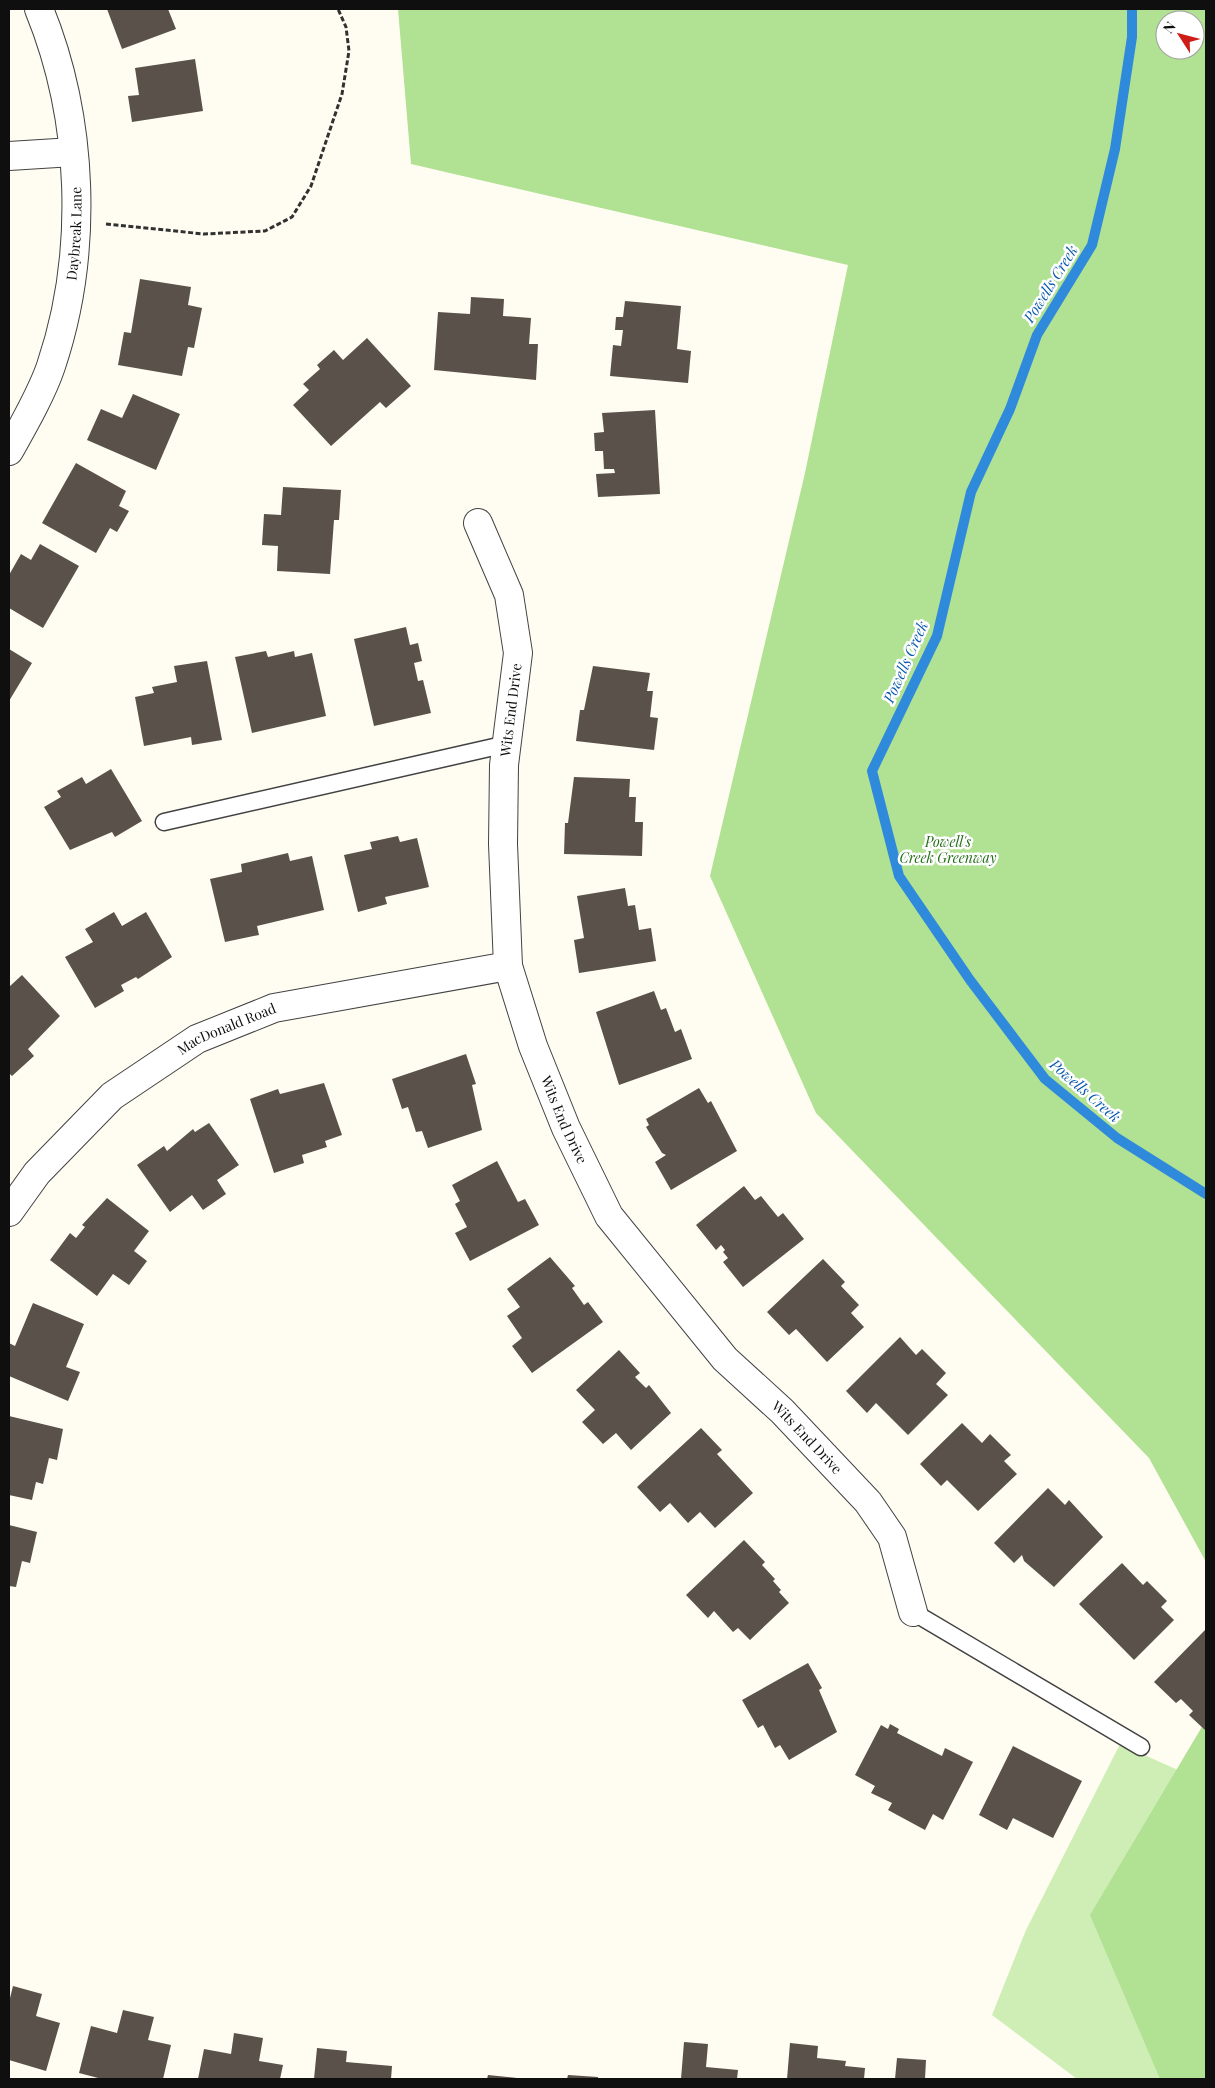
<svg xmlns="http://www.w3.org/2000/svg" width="1215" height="2088" viewBox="0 0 1215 2088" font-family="'Playfair Display',serif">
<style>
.green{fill:#cfeeb6}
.forest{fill:#b1e193;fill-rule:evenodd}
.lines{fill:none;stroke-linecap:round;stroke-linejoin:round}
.stream{stroke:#2f8adb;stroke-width:10}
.building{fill:#59514a}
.service-casing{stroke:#424242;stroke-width:19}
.minor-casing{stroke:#424242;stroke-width:30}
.path{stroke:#313131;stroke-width:3;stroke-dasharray:5 2.5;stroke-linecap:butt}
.service{stroke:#fff;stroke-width:16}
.minor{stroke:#fff;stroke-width:28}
.labels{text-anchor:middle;stroke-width:5;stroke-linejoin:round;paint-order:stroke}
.street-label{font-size:14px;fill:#0f0f0f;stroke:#fff}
.park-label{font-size:14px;font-style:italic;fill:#236e18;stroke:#fff}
.water-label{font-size:15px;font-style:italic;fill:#0b5bae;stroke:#fff}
</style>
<rect width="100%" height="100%" fill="#fffdf1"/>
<path class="green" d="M1120,1744L1189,1775L1206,2079H1077L992,2015L1026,1930Z"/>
<path class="forest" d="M398,9H1206V1562L1149,1458L816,1113L710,876L805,473L848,265L411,164ZM1165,20H1195V50H1165Z
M1206,1720V2079H1160L1090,1915Z"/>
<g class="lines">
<path class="stream" d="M1132,9V37L1115,149L1092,245L1037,335L1010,409L971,492L937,636L872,771L899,876L970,980L1045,1079L1117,1138L1206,1194"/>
</g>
<path class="building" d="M107,9H168L176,29L122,49Z
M195,59L203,111L132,122L128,96L139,95L135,68Z
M140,279L191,287L188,305L202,308L194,348L188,347L182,376L118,365L124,332L131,333Z
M471,297L504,299L503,316L531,318L529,344H538L536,380L434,370L438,312L470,314Z
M625,301L681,306L677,349L691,351L688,383L610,376L613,345L621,346L623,330H615L616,317H623Z
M367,338L411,386L386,408L380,402L331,446L293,405L309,390L303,384L320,369L317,365L334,350L343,360Z
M133,394L180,414L156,470L87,440L101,409L122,418Z
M655,410L660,494L598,497L596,474L615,473L614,469H604L603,451H595L594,433L604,432L602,413Z
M76,463L126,491L119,506L129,511L117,532L110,528L96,553L42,523Z
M283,487L341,490L339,520H334L330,574L277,571L278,546L262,545L264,514L281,515Z
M40,544L79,566L43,628L9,608V575L21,554L31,560Z
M406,627L410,645L418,643L422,661L414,663L418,681L423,680L431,713L374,726L354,639Z
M9,649L32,663L9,701Z
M266,651L268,657L294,651L295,657L312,653L326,716L252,733L235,657Z
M207,661L222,740L192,745L191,737L144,746L135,697L154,693L152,687L177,682L174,666Z
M593,666L650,673L647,691H653L650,717L658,718L654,750L576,741L580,710H584Z
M111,769L142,821L115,837L112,832L70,850L44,807L61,797L57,791L82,777L86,784Z
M574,777L630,779L629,797H636L635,822H643L642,856L564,854L565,823H568Z
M398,836L400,842L417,838L429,887L385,897L387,904L358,912L344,855L372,849L370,842Z
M288,853L290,861L312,856L324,910L257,926L259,935L225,942L210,879L242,872L241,864Z
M625,888L628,906L635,905L639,930L651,928L656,961L579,973L574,940L584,938L577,896Z
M114,912L122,926L146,912L172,957L138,979L136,977L121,985L124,991L95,1008L65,957L93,942L85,929Z
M22,975L60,1016L28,1049L34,1056L12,1076L9,1073V987Z
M654,991L661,1010L666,1008L675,1032L681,1029L692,1059L619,1085L596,1012Z
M466,1054L476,1084L472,1085L482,1130L428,1148L422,1131L416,1132L408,1107L402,1109L392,1079Z
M324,1083L342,1135L325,1141L327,1147L302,1155L304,1163L274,1173L250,1099L278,1089L280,1094Z
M699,1088L708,1103L711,1101L737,1151L671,1190L655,1162L666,1155L662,1153L646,1127L649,1125L646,1119Z
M209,1123L239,1165L217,1180L226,1194L203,1210L192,1195L170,1212L137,1165L164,1146L167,1151L193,1129L195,1132Z
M497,1161L518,1202L525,1199L539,1225L470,1261L455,1233L467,1227L455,1204L460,1201L452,1185Z
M744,1186L755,1200L761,1196L778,1217L783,1213L804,1239L743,1287L723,1262L728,1258L723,1252L725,1250L721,1245L716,1250L696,1225Z
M107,1198L149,1231L134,1251L147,1261L129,1285L113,1274L97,1296L50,1260L70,1233L76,1238L85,1227L82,1225Z
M550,1257L575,1286L572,1288L584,1305L588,1302L603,1322L532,1373L512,1346L522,1338L507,1316L520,1307L507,1289Z
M823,1259L845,1282L841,1286L859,1305L851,1313L864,1327L827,1362L796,1329L789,1335L767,1312Z
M33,1303L84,1324L66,1367L80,1372L68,1401L9,1376V1343L15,1346Z
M900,1337L916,1355L922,1349L946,1373L936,1384L948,1395L908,1435L876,1403L867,1413L846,1391Z
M619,1350L640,1373L635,1377L646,1388L649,1385L671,1413L631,1450L616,1433L603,1444L582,1422L595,1410L576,1390Z
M9,1416L63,1429L57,1460L49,1458L43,1484L36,1482L32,1500L9,1495Z
M962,1423L982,1443L990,1434L1011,1455L1004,1461L1017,1474L978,1511L947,1480L941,1486L920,1464Z
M701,1428L722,1450L717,1454L753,1493L715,1528L700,1512L688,1523L670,1503L660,1512L637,1487Z
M1048,1488L1065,1505L1069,1500L1103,1537L1054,1587L1024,1561L1022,1555L1014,1563L994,1543Z
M9,1525L37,1532L30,1563L22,1561L16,1587L9,1586Z
M744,1540L765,1562L762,1565L775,1579L773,1581L781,1590L779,1592L789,1603L750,1640L738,1628L733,1632L714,1611L708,1618L686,1595Z
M1122,1563L1143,1585L1147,1581L1167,1601L1161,1607L1174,1620L1134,1660L1079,1604Z
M1206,1629V1731L1189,1715L1193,1711L1181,1699L1176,1703L1154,1682Z
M808,1663L822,1688L819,1690L837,1732L789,1760L780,1745L775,1748L763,1725L758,1728L742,1700Z
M890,1724L899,1729L897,1733L942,1756L945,1748L973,1762L943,1820L933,1814L925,1830L888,1810L892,1803L871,1793L875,1786L855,1775L881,1725L888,1729Z
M1013,1746L1082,1781L1053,1838L1013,1818L1007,1830L979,1815Z
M13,1986L42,1994L36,2016L60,2023L46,2071L9,2060V2002Z
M123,2010L154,2017L148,2040L171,2045L163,2079H102L79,2073L91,2026L117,2033Z
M234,2033L263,2038L259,2061L283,2065L280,2079H198L204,2049L231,2054Z
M684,2042L708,2044L706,2067L738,2070L737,2079H681Z
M790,2043L818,2046L817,2058L846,2061L845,2066L865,2068L864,2079H787Z
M317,2048L347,2051L346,2062L392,2066L391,2079H314Z
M897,2058L926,2060L925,2079H895Z
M488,2075L517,2078V2079H487Z
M568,2075L598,2077V2079H567Z"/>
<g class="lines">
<g class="service-casing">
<path id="service" d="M164,822L507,744
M913,1612L1141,1747"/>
</g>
<g class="minor-casing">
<g id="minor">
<path d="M9,156L73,152"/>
<path id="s1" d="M9,451C23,426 42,393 51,366C89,253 84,119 39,9"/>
<path id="s2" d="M478,523L509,595L518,653L504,765L503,844L508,966L533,1046L566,1128L609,1216L725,1359L782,1411L868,1502L892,1537L913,1612"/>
<path id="s3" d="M9,1212L37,1173L112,1096L197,1039L274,1008L508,966"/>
</g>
</g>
<path class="path" d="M106,224L204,234L265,231L292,217L311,186L342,94L349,51L346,27L338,9"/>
<use href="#service" class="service"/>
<use href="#minor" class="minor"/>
</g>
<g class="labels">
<g class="street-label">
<text dy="5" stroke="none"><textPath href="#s1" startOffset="230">Daybreak Lane</textPath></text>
<text transform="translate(511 710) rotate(-83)" y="5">Wits End Drive</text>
<text dy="5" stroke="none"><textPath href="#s3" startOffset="289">MacDonald Road</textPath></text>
<text dy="5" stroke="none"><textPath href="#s2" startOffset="615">Wits End Drive</textPath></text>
<text dy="5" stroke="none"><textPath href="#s2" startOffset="1019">Wits End Drive</textPath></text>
</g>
<g class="park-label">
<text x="948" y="847">Powell's<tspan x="948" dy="16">Creek Greenway</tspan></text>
</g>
<g class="water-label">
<text transform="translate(1051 284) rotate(-58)" y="5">Powells Creek</text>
<text transform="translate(906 662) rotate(-66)" y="5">Powells Creek</text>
<text transform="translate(1085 1091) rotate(41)" y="5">Powells Creek</text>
</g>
</g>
<rect width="1215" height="2088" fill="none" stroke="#0f0f0f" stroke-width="20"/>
<g transform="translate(1180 35) rotate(306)"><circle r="24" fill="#ffffff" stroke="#9f9f9f"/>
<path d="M0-4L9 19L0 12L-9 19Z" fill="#ce1d18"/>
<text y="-8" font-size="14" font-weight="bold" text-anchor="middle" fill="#0f0f0f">N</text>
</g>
</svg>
